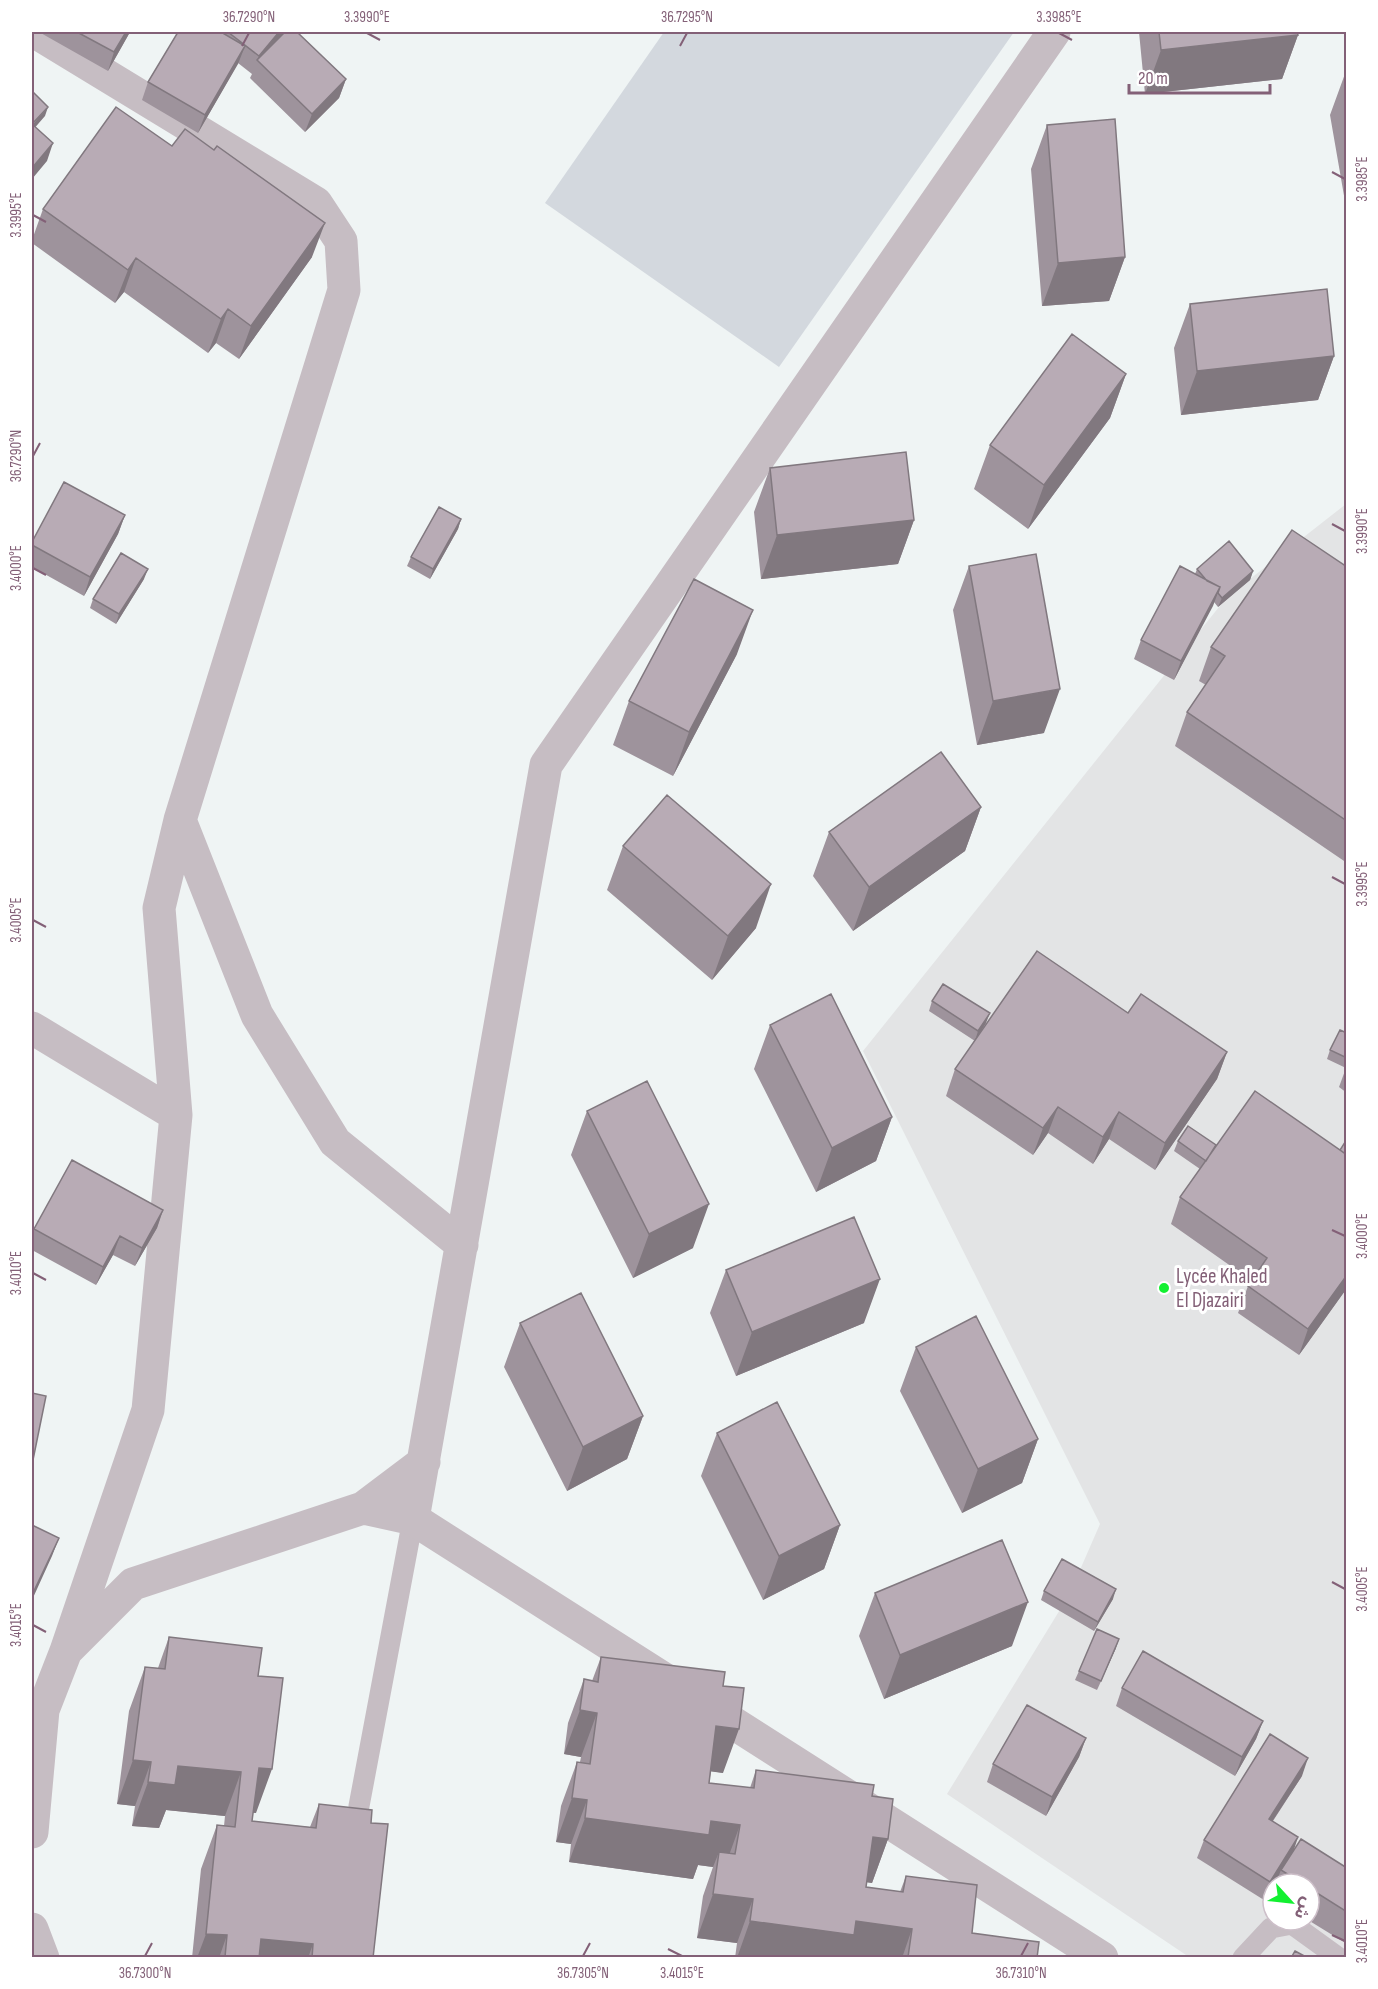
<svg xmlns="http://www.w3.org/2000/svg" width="1378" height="1989" viewBox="0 0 1378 1989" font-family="'Sofia Sans Condensed','Noto Sans Arabic',sans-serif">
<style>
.built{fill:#e3e4e5;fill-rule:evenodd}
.green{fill:#d3d8de}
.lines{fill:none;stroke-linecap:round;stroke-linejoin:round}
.service{stroke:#c6bdc3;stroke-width:21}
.minor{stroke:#c6bdc3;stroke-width:33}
.wall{fill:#9e939c}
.shaded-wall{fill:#81787f}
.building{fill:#b8abb5;stroke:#81787f;stroke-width:1.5}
.ticks{fill:none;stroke:#836077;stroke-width:2}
.poi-dot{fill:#13f031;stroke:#fff;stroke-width:2}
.labels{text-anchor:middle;stroke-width:6;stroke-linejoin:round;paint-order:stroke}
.poi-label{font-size:21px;fill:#836077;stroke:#fff;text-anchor:start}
.neatline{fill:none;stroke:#836077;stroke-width:2}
.ticks-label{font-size:15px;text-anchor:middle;fill:#836077}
</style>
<rect width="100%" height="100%" fill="#eff4f4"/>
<path class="built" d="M1346,504V1957H1189L947,1794L1069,1595L1100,1524L863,1051L1227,597ZM1273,1884H1309V1920H1273Z"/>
<path class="green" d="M664,32H1014L779,367L545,203Z"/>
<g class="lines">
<path class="service" d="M359,1806L413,1519
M1243,1958L1271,1928L1292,1924L1339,1958"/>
<path class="minor" d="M35,32L316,203L341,241L344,290L180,820L159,908L176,1115L148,1410L66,1651
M180,820L257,1015L335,1142L462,1245
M32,1028L176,1115
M363,1508L424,1462
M413,1519L546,765L1054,32
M32,1832L43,1710L66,1651L133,1584L363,1508L413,1519L1102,1958
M32,1929L43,1958"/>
</g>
<path class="wall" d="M39,32H130L108,71Z
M178,32H297L346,79L339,98L305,132L250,78L252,74L238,63L198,133L142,100L148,82Z
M1139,32H1297L1298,35L1282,79L1145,94Z
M1346,71H1347V213L1330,115Z
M1047,125L1125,257L1109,301L1042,306L1031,169Z
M43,209L312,257L239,359L216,343L208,353L124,292L115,303L32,243V240Z
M1190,304L1334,356L1318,400L1181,415L1174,348Z
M1126,374L1110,418L1028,529L974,489L990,445Z
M770,468L914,520L898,564L761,579L754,512Z
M125,515L118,534L84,596L32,567V542Z
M461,519L458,529L430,579L407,566L411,557Z
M969,566L1044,733L977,745L953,610Z
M1347,567V863L1175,746L1187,712L1206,685L1199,681L1211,647Z
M1197,569L1253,571L1250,580L1218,607L1214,602L1174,680L1134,659L1141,640L1195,574Z
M144,579L116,624L90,608L93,599Z
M737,654L673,776L613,745L629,701Z
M981,807L965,851L853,931L813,876L829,832Z
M623,846L756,928L712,980L607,890Z
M932,1001L986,1023L975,1041L929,1011Z
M1128,1013L1227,1052L1217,1079L1155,1170L1109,1139L1093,1164L1048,1133L1033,1155L946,1096L955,1069Z
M770,1025L892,1117L876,1161L816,1192L754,1069Z
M1347,1033V1093L1339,1087L1346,1068L1327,1059L1330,1050Z
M587,1111L693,1248L633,1278L571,1155Z
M1347,1139V1288L1299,1355L1238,1313L1248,1286L1252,1281L1171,1224L1180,1197L1200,1169L1174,1151L1178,1141L1216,1145L1340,1150Z
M163,1210L157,1228L135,1266L113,1255L96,1285L32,1250V1236L34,1229Z
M726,1270L864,1323L736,1376L710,1313Z
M520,1323L643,1416L627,1459L567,1491L504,1367Z
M916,1347L1038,1439L1022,1483L962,1513L900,1391Z
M717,1433L840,1525L824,1569L763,1600L701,1476Z
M1044,1591L1113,1599L1094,1631L1041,1600Z
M875,1593L1012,1646L884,1699L859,1636Z
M169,1637L258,1676L256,1813H253L252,1821L310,1827L319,1804L371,1823L373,1958H192L201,1869L217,1825L224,1826L225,1816L166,1810L159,1828L132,1826L135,1806L117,1804L129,1711L145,1667L158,1668Z
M1116,1648L1097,1690L1075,1680L1079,1671Z
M601,1657L723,1686V1773L711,1771L709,1783L750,1788L756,1770L872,1796L888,1839L872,1883L867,1882L866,1887L900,1892L906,1876L972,1933L1037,1958H735L737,1943L697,1938L703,1896L713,1867L698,1865L693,1879L569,1862L571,1844L556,1842L561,1806L577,1762H580L581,1757L564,1754L568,1723L584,1679L592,1681Z
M1122,1688L1263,1721L1256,1739L1235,1776L1116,1706Z
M1086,1738L1079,1757L1046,1816L987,1782L993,1764Z
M1302,1776L1273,1821L1294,1850L1347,1868V1944L1308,1920H1309V1884H1276L1279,1875L1264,1900L1197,1858L1204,1840Z"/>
<path class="shaded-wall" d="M126,32H130L108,71L114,52Z
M279,32H287L257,60L259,56Z
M1298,35L1282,79L1145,94L1161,50Z
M245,46L238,64L198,133L205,115Z
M346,79L339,98L305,132L312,114Z
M48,107L45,116L32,131V125Z
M53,143L47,161L32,179V168Z
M325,223L312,257L239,359L251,326Z
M1125,257L1109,301L1042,306L1058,263Z
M136,258L124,292L115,303L128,270Z
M228,309L216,343L208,353L221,319Z
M1334,356L1318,400L1181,415L1197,371Z
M1126,374L1110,418L1028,529L1044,485Z
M125,515L118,534L84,596L90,577Z
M461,519L458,529L430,579L433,569Z
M914,520L898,564L761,579L777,535Z
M148,569L144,579L116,624L119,614Z
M1253,571L1250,580L1218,607L1222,598Z
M1220,587L1213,606L1174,680L1181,661Z
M753,610L737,654L673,776L689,732Z
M1060,689L1044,733L977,745L993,701Z
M981,807L965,851L853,931L869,887Z
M771,884L756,928L712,980L728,936Z
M990,1013L986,1023L975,1041L978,1031Z
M1227,1052L1217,1079L1155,1170L1165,1143Z
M1058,1107L1048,1133L1033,1155L1043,1128Z
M1119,1112L1109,1139L1093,1164L1103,1137Z
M892,1117L876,1161L816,1192L832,1148Z
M709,1204L693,1248L633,1278L649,1234Z
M163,1210L157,1228L135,1266L142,1248Z
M120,1236L113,1255L96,1285L103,1267Z
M1347,1275V1288L1299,1355L1308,1329Z
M880,1279L864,1323L736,1376L752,1332Z
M643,1416L627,1459L567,1491L583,1447Z
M1038,1439L1022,1483L962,1513L978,1469Z
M840,1525L824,1569L763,1600L779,1556Z
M59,1538L52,1556L32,1600V1595Z
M1116,1589L1113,1599L1094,1631L1098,1622Z
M1028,1602L1012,1646L884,1699L900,1655Z
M1119,1639L1116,1648L1097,1690L1101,1681Z
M580,1710L597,1713L581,1757L564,1754Z
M1263,1721L1256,1739L1235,1776L1242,1757Z
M716,1726L739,1729L723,1773L700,1770Z
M1086,1738L1079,1757L1046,1816L1052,1797Z
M1308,1758L1302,1776L1262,1837L1269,1819Z
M133,1760L151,1762L135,1806L117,1804Z
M178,1766L241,1772L225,1816L166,1810L159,1828L132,1826L148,1782Z
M259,1768L272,1769L256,1813L243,1811Z
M572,1798L587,1800L571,1844L556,1842Z
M585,1818L711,1821L740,1825L724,1869L719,1852L713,1867L698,1865L693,1879L569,1862Z
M873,1837L888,1839L872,1883L857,1881Z
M1298,1837L1292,1856L1281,1870L1279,1875L1264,1900L1270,1882Z
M713,1894L753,1899L737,1943L697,1938Z
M750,1921H856L912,1929L902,1958H737Z
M206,1934L227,1935L219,1958H197Z
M261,1939L313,1944L308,1958H254Z"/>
<path class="building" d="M77,32H126L114,52Z
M178,32H221L245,46L205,115L148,82Z
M228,32H279L259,56Z
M285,32H297L346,79L312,114L257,60Z
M1159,32H1297L1298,35L1161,50Z
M32,91L48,107L32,124Z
M116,107L172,146L185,129L214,150L217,146L325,223L251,326L228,309L221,319L136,258L128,270L43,209Z
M1115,119L1125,257L1058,263L1047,125Z
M32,124L53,143L32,168Z
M1327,289L1334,356L1197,371L1190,304Z
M1072,334L1126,374L1044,485L990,445Z
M906,452L914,520L777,535L770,468Z
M64,482L125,515L90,577L32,545V542Z
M439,507L461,519L433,569L411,557Z
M1292,530L1347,567V821L1187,712L1225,656L1211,647Z
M1229,541L1253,571L1222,598L1218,593L1220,587L1207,581L1197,569Z
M121,553L148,569L119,614L93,599Z
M1036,554L1060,689L993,701L969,566Z
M1180,566L1220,587L1181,661L1141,640Z
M694,579L753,610L689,732L629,701Z
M941,752L981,807L869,887L829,832Z
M667,795L771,884L728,936L623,846Z
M1037,951L1128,1013L1141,994L1227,1052L1165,1143L1119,1112L1103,1137L1058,1107L1043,1128L955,1069Z
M943,984L990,1013L978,1031L932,1001Z
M831,994L892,1117L832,1148L770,1025Z
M1340,1030L1347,1033V1058L1330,1050Z
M647,1081L709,1204L649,1234L587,1111Z
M1255,1091L1347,1155V1275L1308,1329L1248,1286L1267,1258L1180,1197Z
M1188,1126L1216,1145L1206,1161L1178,1141Z
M1347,1139V1155L1340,1150Z
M72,1160L163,1210L142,1248L120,1236L103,1267L34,1229Z
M854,1217L880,1279L752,1332L726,1270Z
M581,1293L643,1416L583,1447L520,1323Z
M976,1316L1038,1439L978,1469L916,1347Z
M32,1393L46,1396L33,1460H32Z
M777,1402L840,1525L779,1556L717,1433Z
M32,1525L59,1538L32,1595Z
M1002,1540L1028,1602L900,1655L875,1593Z
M1062,1559L1116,1589L1098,1622L1044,1591Z
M1097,1629L1119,1639L1101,1681L1079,1671Z
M169,1637L262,1648L258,1676L283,1678L272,1769L259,1768L252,1821L316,1828L319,1804L372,1810L371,1823L388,1824L373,1958H312L313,1944L261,1939L259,1958L225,1957L227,1935L206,1934L217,1825L235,1827L241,1772L178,1766L175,1785L148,1782L151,1762L133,1760L145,1667L165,1669Z
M1143,1651L1263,1721L1242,1757L1122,1688Z
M601,1657L725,1672L723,1686L744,1688L739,1729L716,1726L709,1783L754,1788L756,1770L874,1785L872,1796L893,1799L888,1839L873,1837L866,1887L903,1892L906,1876L977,1885L972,1933L1039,1942L1037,1958L908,1957L912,1929L856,1921L854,1935L750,1921L753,1899L713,1894L719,1852L735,1854L740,1825L711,1821L709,1835L585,1818L587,1800L572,1798L577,1762L590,1764L597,1713L580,1710L584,1679L598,1682Z
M1027,1705L1086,1738L1052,1797L993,1764Z
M1270,1734L1308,1758L1269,1819L1298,1837L1270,1882L1204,1840Z
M1301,1839L1347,1868V1912L1309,1888V1884H1303L1281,1870Z
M1295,1951L1308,1958H1291Z"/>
<path class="ticks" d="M367,33L380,40M1059,33L1072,40M242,46L249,33M680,46L687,33M1332,172L1345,179M33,215L46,222M33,456L40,443M1332,524L1345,531M33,568L46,575M1332,877L1345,884M33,920L46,927M1332,1230L1345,1236M33,1273L46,1280M1332,1582L1345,1589M33,1625L46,1632M1332,1935L1345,1941M668,1949L682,1956M145,1956L152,1943M583,1956L590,1943M1021,1956L1028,1943"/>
<circle class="poi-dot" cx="1164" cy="1288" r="6"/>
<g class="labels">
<g class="poi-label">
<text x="1176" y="1283">Lycée Khaled<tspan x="1176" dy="24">El Djazairi</tspan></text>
</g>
</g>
<rect width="1378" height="1989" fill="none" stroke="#ffffff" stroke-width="66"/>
<g transform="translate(1291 1902) rotate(117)"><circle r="28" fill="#ffffff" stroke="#cdbfc9" stroke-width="1.5"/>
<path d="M0-4.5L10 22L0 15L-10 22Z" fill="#13f031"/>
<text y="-9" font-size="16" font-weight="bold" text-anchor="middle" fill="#836077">ش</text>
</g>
<path d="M1129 84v9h141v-9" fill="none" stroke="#836077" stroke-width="3"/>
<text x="1138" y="84" font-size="18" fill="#836077" stroke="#ffffff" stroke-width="4.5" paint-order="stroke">20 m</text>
<rect x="33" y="33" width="1312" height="1923" class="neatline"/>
<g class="ticks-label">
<text x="249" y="22">36.7290°N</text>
<text x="367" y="22">3.3990°E</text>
<text x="687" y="22">36.7295°N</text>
<text x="1059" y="22">3.3985°E</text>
<text transform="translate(1362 179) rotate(-90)" y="5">3.3985°E</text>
<text transform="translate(16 215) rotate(-90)" y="5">3.3995°E</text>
<text transform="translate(16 456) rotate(-90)" y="5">36.7290°N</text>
<text transform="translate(1362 531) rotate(-90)" y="5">3.3990°E</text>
<text transform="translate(16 568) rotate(-90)" y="5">3.4000°E</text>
<text transform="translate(1362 884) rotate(-90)" y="5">3.3995°E</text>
<text transform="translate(16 920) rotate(-90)" y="5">3.4005°E</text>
<text transform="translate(1362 1236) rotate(-90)" y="5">3.4000°E</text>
<text transform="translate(16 1273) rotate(-90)" y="5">3.4010°E</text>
<text transform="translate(1362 1589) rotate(-90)" y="5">3.4005°E</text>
<text transform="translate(16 1625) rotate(-90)" y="5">3.4015°E</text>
<text transform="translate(1362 1941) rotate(-90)" y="5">3.4010°E</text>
<text x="145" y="1978">36.7300°N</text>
<text x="583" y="1978">36.7305°N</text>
<text x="682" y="1978">3.4015°E</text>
<text x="1021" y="1978">36.7310°N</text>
</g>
</svg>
